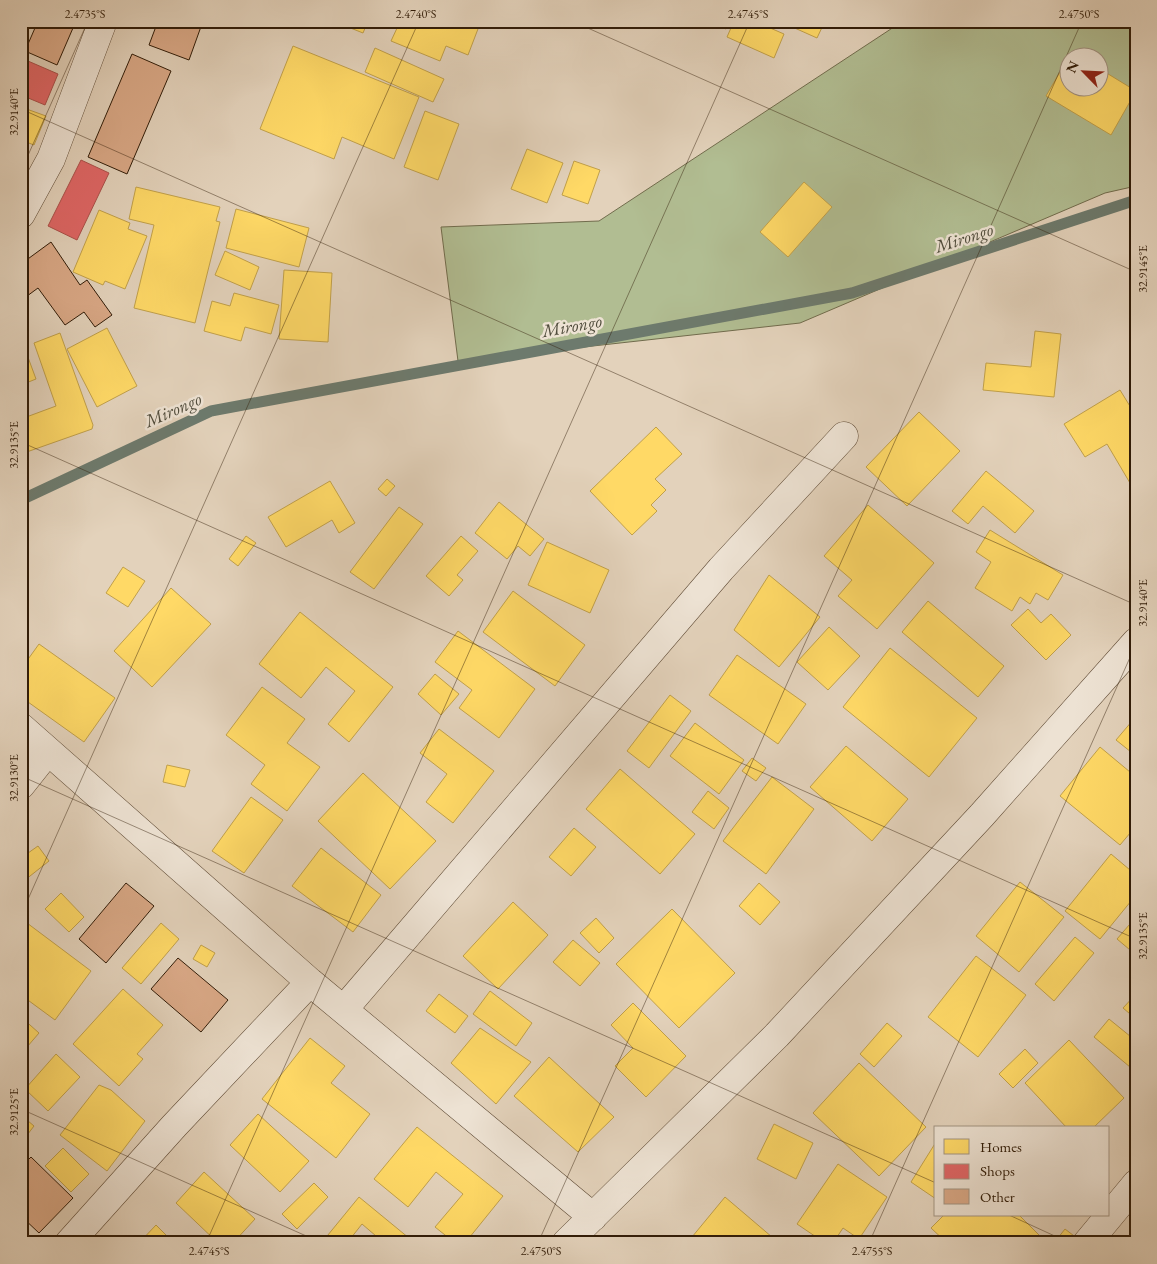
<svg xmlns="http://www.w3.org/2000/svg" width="1157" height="1264" viewBox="0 0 1157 1264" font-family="'EB Garamond',serif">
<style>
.green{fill:#b1bd92;stroke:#716c4d;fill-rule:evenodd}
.homes{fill:#ffd966;stroke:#c1a04a}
.shops{fill:#e06666;stroke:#ac504a}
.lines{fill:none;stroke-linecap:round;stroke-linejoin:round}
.stream{stroke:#6d7a6d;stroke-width:11}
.building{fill:#d9a886;stroke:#311c08}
.minor-casing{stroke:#5e4a35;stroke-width:29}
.minor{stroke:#ede2d3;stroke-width:28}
.ticks{fill:none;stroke:#311c08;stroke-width:1;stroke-opacity:0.45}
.labels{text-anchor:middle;stroke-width:5;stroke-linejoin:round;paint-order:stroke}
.water-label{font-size:18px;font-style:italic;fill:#4f4b3b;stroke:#ede2d3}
.neatline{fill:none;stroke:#311c08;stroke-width:2}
.ticks-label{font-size:12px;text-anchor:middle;fill:#311c08}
</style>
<rect width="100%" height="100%" fill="#e3d2bb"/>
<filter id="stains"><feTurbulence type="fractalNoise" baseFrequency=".004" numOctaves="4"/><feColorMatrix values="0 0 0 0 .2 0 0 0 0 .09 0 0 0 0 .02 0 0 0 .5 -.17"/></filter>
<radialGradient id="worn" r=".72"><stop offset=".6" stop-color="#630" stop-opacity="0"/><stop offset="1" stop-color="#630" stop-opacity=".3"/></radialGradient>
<path class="green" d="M903,21H1136V186L1105,193L800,323L458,361L441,227L599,221ZM1070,58H1100V88H1070Z"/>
<path class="homes" d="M333,21H368L363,33Z
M387,21H481L468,55L446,46L440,61L391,41L398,26Z
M709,21H729L726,29Z
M734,21H754L784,34L774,58L727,37Z
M779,21H825L817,38Z
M293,46L419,97L394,159L342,137L334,159L260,129Z
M375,48L444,79L433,102L365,72Z
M1071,53L1079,58H1070V88H1100V69L1136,91L1111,135L1046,96Z
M21,107L46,116L34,145L21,140Z
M425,111L459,124L438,180L404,167Z
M527,149L563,163L547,203L511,189Z
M574,161L600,170L588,204L562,195Z
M804,182L832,207L788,257L760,232Z
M136,187L220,207L216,221L220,222L195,323L134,308L154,225L129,219Z
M236,209L309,228L299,267L226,248Z
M99,210L130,223L128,229L147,236L125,289L105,281L103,285L73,272Z
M225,251L259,267L250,290L215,275Z
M284,270L332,273L328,342L279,339Z
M234,293L279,305L271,334L245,327L241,341L204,331L212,301L230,306Z
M107,328L137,386L97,407L67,349Z
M1035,331L1061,334L1054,397L983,390L986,363L1031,367Z
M60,333L93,425L92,429L21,454V419L56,406L34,343Z
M22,341L36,379L21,385V342Z
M1120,390L1136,416V480L1130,483L1107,444L1085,457L1064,424Z
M919,412L960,451L907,506L866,467Z
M656,427L682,454L655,479L666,490L651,505L657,511L632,535L590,491Z
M986,471L1034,511L1015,533L983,506L968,524L952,511Z
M387,479L395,486L386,496L378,489Z
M330,481L355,523L339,533L332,520L286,547L268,517Z
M499,502L544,539L530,556L518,546L507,559L475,533Z
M868,505L934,563L877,629L838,596L852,580L824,556Z
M399,507L423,524L374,589L350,572Z
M990,530L1063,575L1048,600L1036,593L1030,604L1020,597L1012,611L975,588L991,562L976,552Z
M246,536L256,543L238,566L229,559Z
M461,536L478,551L457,575L463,580L449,596L426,576Z
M547,542L609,570L590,613L528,585Z
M123,567L145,581L128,607L106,593Z
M769,575L820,617L779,667L734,630Z
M171,588L211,624L152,687L114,651Z
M513,591L585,645L555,686L483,632Z
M928,601L1004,666L978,697L902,632Z
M1028,609L1041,623L1051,614L1071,635L1046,660L1011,625Z
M300,612L393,687L349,742L328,724L355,691L326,667L301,698L259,664Z
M829,627L860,656L828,690L797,662Z
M458,631L535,689L499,738L459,708L472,690L435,662Z
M39,644L115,698L84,742L21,697V669Z
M890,648L977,718L929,777L843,707Z
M737,655L806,704L778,744L709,695Z
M435,674L459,694L441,715L418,694Z
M262,687L305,719L287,743L320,767L287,811L251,784L265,765L226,735Z
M670,695L691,711L649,768L627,751Z
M1133,720L1136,722V756L1116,740Z
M695,723L744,760L719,794L670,756Z
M439,729L494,771L453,823L426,802L447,774L420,753Z
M846,746L908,799L872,841L810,787Z
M1100,747L1136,777V826L1120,845L1060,796Z
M752,758L766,768L756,781L742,771Z
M167,765L190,770L185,787L163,782Z
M620,769L695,834L660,874L586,809Z
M363,773L436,841L390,889L318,821Z
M772,777L814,809L766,874L723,841Z
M708,791L729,808L714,829L692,812Z
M251,797L283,820L244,873L212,851Z
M574,828L596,847L571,876L549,857Z
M38,846L49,861L25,880L21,875V858Z
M321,848L381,895L353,932L292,886Z
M1111,854L1136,875V895L1100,939L1065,911Z
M1020,882L1064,917L1019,972L976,936Z
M759,883L780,902L760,925L739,906Z
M61,893L84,917L69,932L45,909Z
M513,902L548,935L498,989L463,956Z
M672,909L735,973L679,1028L616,964Z
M1136,917V955L1117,939Z
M596,918L614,938L599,953L580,933Z
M27,923L91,971L55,1020L21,995V931Z
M161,923L179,939L141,984L122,968Z
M1075,937L1094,953L1054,1001L1035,984Z
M573,940L600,963L580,986L553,962Z
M201,945L215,953L207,967L193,959Z
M976,956L1026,995L978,1057L928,1017Z
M123,989L163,1025L137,1054L143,1059L119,1086L73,1044Z
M490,991L532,1023L516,1046L473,1014Z
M439,994L468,1016L455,1033L426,1011Z
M1136,994V1019L1123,1008Z
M633,1003L686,1056L646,1097L615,1066L633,1048L611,1025Z
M21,1017L39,1033L21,1054Z
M1109,1019L1136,1041V1072L1094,1037Z
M887,1023L902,1036L874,1067L860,1054Z
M480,1028L531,1062L496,1104L451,1063Z
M310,1038L345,1066L331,1083L370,1114L336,1158L262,1099Z
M1069,1040L1124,1098L1093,1128H1067L1025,1083Z
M1025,1049L1038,1063L1013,1088L999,1074Z
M56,1054L80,1077L48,1111L25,1089Z
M549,1057L614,1117L578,1152L514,1096Z
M859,1063L926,1127L879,1176L813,1113Z
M99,1085L111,1090L145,1121L107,1171L60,1135Z
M258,1114L309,1161L280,1192L230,1145Z
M21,1115L34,1126L21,1143Z
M774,1124L813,1143L796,1179L757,1159Z
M417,1127L503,1196L465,1243H455L435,1227L463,1194L436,1172L408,1207L374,1179Z
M936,1142V1199L911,1182Z
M63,1148L89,1174L71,1192L45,1166Z
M838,1164L887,1197L859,1239L843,1228L833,1243H825L797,1224Z
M204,1172L255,1219L233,1243H218L176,1203Z
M314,1183L328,1197L297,1229L282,1214Z
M359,1197L415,1243H371L376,1236L362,1224L347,1243H325L323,1241Z
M725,1197L779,1243H699L692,1237Z
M944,1215H1019L1041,1237L1036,1243H947L931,1228Z
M156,1225L169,1238L164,1243H139Z
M1065,1229L1078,1239L1075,1243H1054Z"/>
<path class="shops" d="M21,58L58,74L45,105L21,95Z
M81,160L109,173L77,240L48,226Z"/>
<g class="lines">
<path class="stream" d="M21,500L211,411L852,293L1136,200"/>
</g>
<path class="building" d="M38,21H76L57,65L25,51Z
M158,21H203L189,60L149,45Z
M132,54L171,71L127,174L88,157Z
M51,242L80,285L87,280L112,315L95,327L84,312L65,325L38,288L23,299L21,297V264Z
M126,883L154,906L106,963L79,939Z
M178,958L228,1000L201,1032L151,989Z
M31,1157L73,1198L39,1233L21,1216V1167Z"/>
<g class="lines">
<g class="minor-casing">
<path id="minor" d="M21,214L51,159L103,21
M21,727L310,982L593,1217
M21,785L48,751
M344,1009L721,569L844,436
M69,1243L174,1126L310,982
M566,1243L777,1035L982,815L1136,642
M1087,1243L1136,1184"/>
</g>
<use href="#minor" class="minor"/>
</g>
<path class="ticks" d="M572,21L1136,272M21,109L1136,605M21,171L88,21M21,442L1136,939M21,776L936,1183M21,915L419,21M21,1109L322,1243M1009,1215L1070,1243M206,1243L750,21M538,1243L1082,21M869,1243L1136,644"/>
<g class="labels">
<g class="water-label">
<text transform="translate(964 238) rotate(-18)" y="6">Mirongo</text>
<text transform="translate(572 326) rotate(-10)" y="6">Mirongo</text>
<text transform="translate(173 410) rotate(-24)" y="6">Mirongo</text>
</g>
</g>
<rect width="1157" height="1264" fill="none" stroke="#e3d2bb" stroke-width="55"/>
<rect x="934" y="1126" width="175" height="90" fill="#ede2d3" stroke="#a29382"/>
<rect x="944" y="1139" width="25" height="15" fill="#ffd966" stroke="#a29382"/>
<text x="980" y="1152" font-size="15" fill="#311c08">Homes</text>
<rect x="944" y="1164" width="25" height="15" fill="#e06666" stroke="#a29382"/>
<text x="980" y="1176" font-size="15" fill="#311c08">Shops</text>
<rect x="944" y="1189" width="25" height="15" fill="#d9a886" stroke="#a29382"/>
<text x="980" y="1202" font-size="15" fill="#311c08">Other</text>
<g transform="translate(1084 72) rotate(294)"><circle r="24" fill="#ede2d3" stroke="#a29382"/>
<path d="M0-4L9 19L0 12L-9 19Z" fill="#8f2418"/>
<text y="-8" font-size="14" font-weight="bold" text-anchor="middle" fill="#311c08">N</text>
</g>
<rect x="28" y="28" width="1102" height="1208" class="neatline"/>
<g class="ticks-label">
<text x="85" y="18">2.4735°S</text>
<text x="416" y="18">2.4740°S</text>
<text x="748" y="18">2.4745°S</text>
<text x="1079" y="18">2.4750°S</text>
<text transform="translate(14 112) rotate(-90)" y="4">32.9140°E</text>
<text transform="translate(1143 269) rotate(-90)" y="4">32.9145°E</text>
<text transform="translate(14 445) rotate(-90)" y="4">32.9135°E</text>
<text transform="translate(1143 603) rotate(-90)" y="4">32.9140°E</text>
<text transform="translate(14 778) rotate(-90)" y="4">32.9130°E</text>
<text transform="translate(1143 936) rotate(-90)" y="4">32.9135°E</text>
<text transform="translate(14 1112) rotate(-90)" y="4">32.9125°E</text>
<text x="209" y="1255">2.4745°S</text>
<text x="541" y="1255">2.4750°S</text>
<text x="872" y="1255">2.4755°S</text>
</g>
<rect width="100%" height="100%" filter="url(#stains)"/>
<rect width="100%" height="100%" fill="url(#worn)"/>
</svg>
